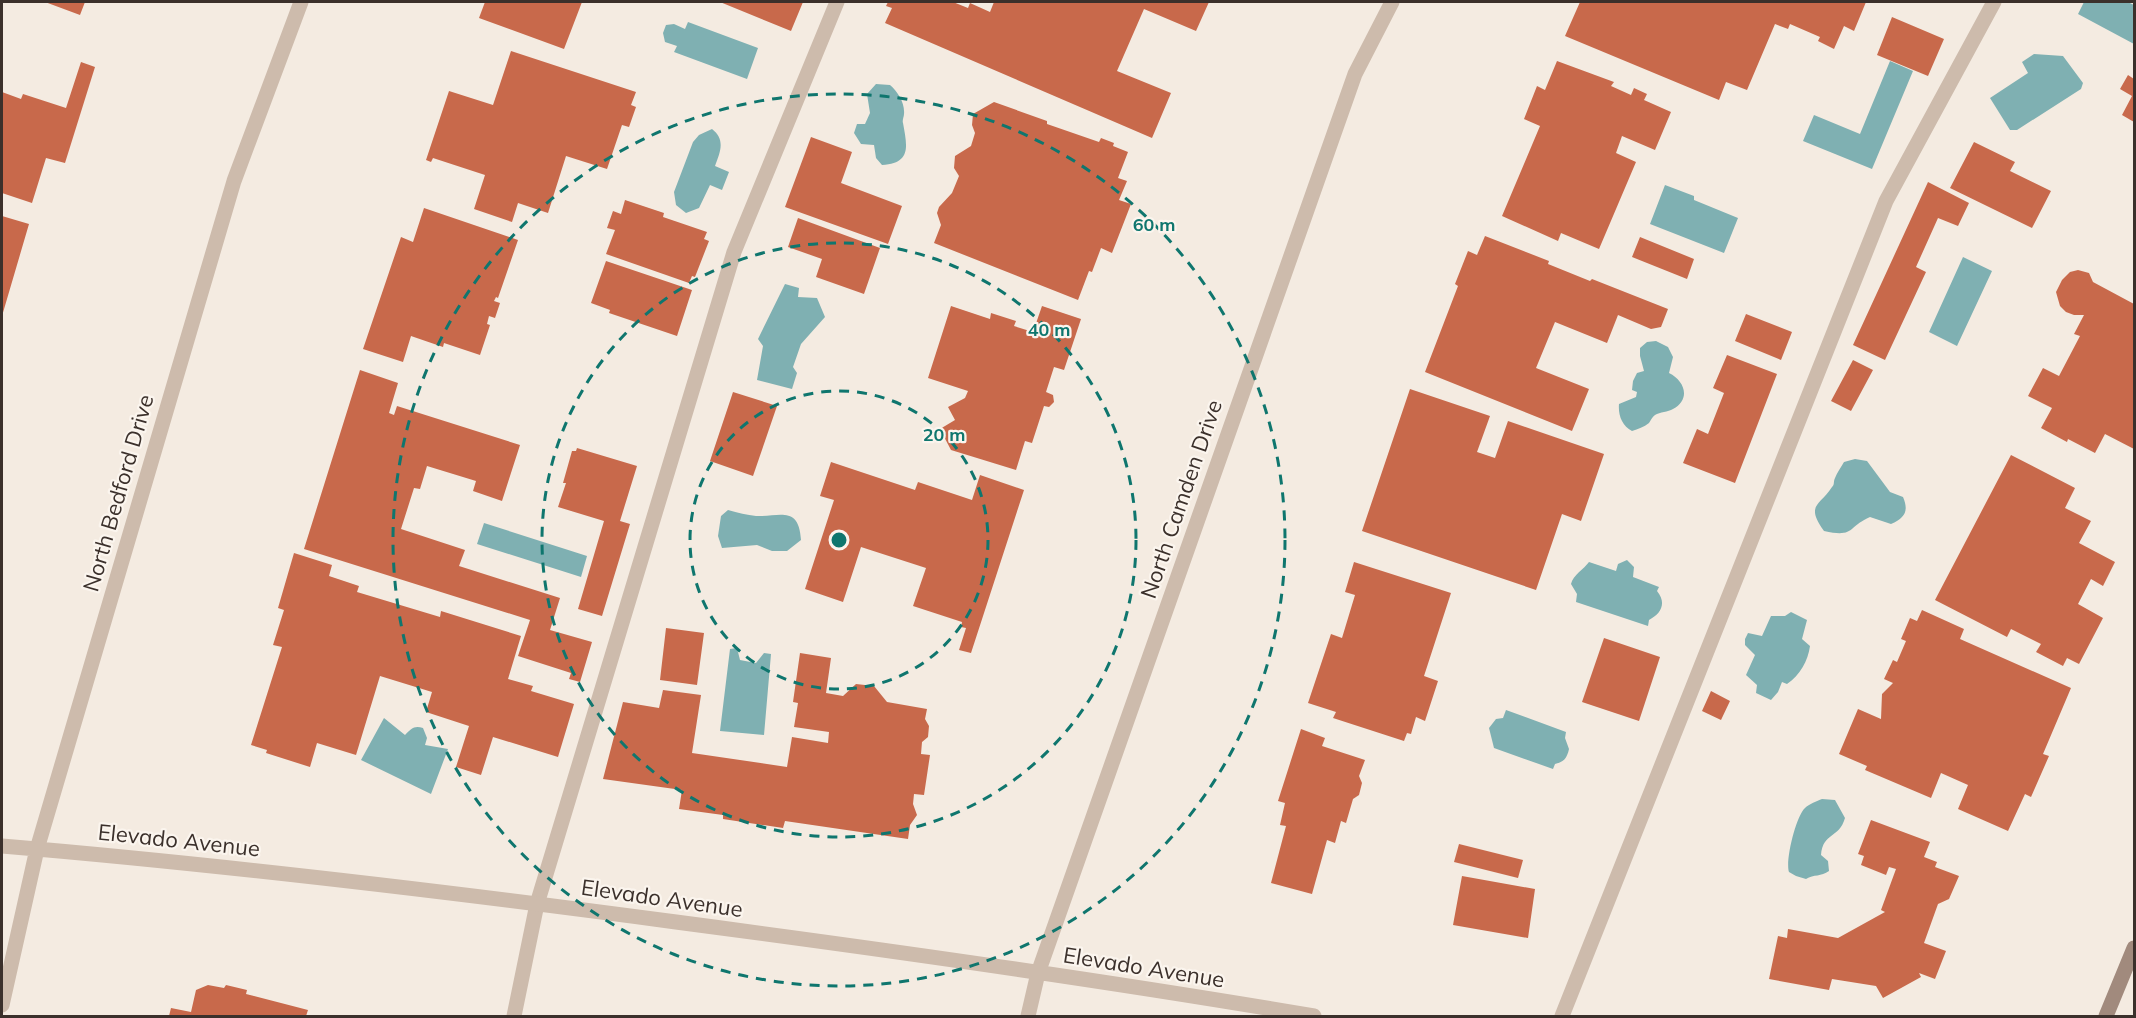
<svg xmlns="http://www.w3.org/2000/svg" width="2136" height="1018" viewBox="0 0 2136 1018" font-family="Mulish,sans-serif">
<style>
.water{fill:#7fb0b2}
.building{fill:#c8694b}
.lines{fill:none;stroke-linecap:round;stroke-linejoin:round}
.lane{stroke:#cdbbac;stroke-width:15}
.street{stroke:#cdbbac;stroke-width:15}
.secondary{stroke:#a18a7d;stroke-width:15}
.ring{fill:none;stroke:#0f766e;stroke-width:3;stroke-dasharray:10 8}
.labels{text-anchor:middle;stroke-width:4.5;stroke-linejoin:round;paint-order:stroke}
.street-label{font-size:22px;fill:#3b302b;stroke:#fbf5ee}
.centre{fill:#0f766e;stroke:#fbf5ee;stroke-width:3}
.ring-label{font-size:18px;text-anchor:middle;font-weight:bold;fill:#0f766e;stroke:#fbf5ee;stroke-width:4.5;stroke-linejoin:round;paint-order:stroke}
</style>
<rect width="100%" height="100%" fill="#f4ebe1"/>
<path class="water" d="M2084,2H2128L2134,5V44L2078,14Z
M688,22L758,48L747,79L674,52L677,46L665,42L663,33L666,25L674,24L685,29Z
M2034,54L2063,56L2083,83L2081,89L2017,130H2010L1990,98L2028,73L2022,62Z
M1890,61L1913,71L1872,169L1803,141L1814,115L1860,134Z
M876,84L890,85C898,92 905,103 904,114C904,117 902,120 903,123C907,146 912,163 882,165L876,158L874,145L861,144L854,133L857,124H865L870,113L867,94Z
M712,129C726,140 720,152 715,166L729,172L722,190L710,185L699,208L686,213L676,205L674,192L693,142L699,135Z
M1665,185L1694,196V200L1738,218L1724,253L1650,224Z
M1963,257L1992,271L1957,346L1929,332Z
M785,284L799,288L798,297L817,298L825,317L801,344L793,367L797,373L792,389L757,380L763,346L758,339Z
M1656,341L1668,347L1673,357L1669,373C1685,381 1691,399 1673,409C1668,412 1660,412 1655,415C1652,417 1651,420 1649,423C1644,427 1638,429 1632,431C1622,426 1618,415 1619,404L1636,397L1637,392L1632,390L1633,381L1637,373L1644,371L1640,356V348L1647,342Z
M1855,459L1867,461L1890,492L1903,497C1909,511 1905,518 1891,524L1870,517C1847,527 1855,538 1824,531C1805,504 1820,506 1832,487C1835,484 1833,482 1835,478C1837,473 1841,467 1844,462Z
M728,510C738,513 747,515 756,516C779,517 799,505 801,540L787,551H772L757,545L722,548L718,536L721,516Z
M484,523L587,556L581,577L477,544Z
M1627,560L1634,567L1633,577L1659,587L1657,591C1667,603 1661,614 1649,620L1648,626L1576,602L1577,594L1571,584C1573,575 1584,569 1589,562L1616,571L1618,564Z
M1791,612L1807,620L1802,639L1810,646C1808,661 1800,675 1787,684L1782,682L1778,692L1771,700L1756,693L1757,685L1746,675L1755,655L1745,645V639L1748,633L1762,636L1771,616H1785Z
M737,648L740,660L756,663L764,653L771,654L764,735L720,731L730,649Z
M1506,710L1566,732L1565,738L1569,749C1567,758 1564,762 1555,764L1553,769L1494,748L1489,728L1496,719L1503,718Z
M384,718L405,735C411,729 414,725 423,728L427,738L425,745L448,749L431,794L361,760Z
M1822,799L1835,800L1845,818C1839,839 1823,832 1821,855L1828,861L1829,871C1821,877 1814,874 1806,879L1796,876L1789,872C1785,861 1796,816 1805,808C1809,804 1817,801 1822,799Z"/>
<path class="building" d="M45,2H85L80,15Z
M485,2H582L564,49L479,18Z
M720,2H803L791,31Z
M888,2H953L968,8L970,3L990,12L994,2H1209L1196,31L1144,9L1117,71L1171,93L1152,138L885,23L892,8L886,6Z
M1580,2H1866L1854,31L1844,26L1834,49L1818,41L1820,37L1790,24L1788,29L1775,24L1747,90L1726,82L1719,100L1565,36Z
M1892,17L1944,39L1928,76L1877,55Z
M511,51L636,92L631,105L636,107L629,127L622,125L607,169L566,156L548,213L518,203L512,222L474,209L485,175L433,158L431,162L426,160L449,91L493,105Z
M1557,61L1614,82L1611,86L1631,95L1634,88L1647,94L1644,100L1671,112L1655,150L1622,136L1616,153L1636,162L1599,249L1561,233L1558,241L1502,216L1540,126L1524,119L1537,86L1545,90Z
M81,62L95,67L65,163L46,158L32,203L2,193V92L21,99L23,94L66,108Z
M2128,75L2134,79V122L2122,115L2132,96L2120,89Z
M994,102L1047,121V124L1099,142L1101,138L1114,143L1113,146L1128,152L1118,178L1127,181L1119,200L1131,204L1112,253L1101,248L1092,272L1089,271L1078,300L934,243L941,225L937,213L939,207L952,193L959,176L954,168L955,156L971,146L975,133L972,125L973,114Z
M811,137L852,152L841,183L902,206L888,244L785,207Z
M1974,142L2015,162L2010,171L2051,191L2032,228L1950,188Z
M1928,182L1969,203L1958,226L1938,218L1916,267L1926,272L1885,360L1853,345Z
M625,200L664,213L663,217L707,232L704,239L709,241L695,277L692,276L689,283L606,254L615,230L607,228L613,211L621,214Z
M424,208L518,240L498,298L496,297L494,301L500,303L495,318L489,316L487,324L490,325L480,355L444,343L443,347L411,336L403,362L363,349L401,237L413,242Z
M2,216L29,224L2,316Z
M798,218L880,248L864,294L816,277L822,259L788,247Z
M1485,236L1549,261L1548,264L1590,281L1592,279L1668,309L1661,327L1651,329L1618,315L1607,343L1555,322L1536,368L1589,389L1572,431L1425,372L1458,286L1455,284L1468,251L1477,255Z
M1640,237L1694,259L1687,279L1632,257Z
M606,261L692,290L677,336L609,313L610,310L591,303Z
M2078,270L2089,273L2093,282L2134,304V449L2105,434L2095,453L2068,439L2067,442L2041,428L2052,408L2028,396L2043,368L2059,376L2080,336L2074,334L2084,315H2074L2066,312L2060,306L2056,292L2062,280L2070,272Z
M951,306L990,319L991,313L1016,321L1014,326L1033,332L1042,306L1081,319L1064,370L1054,367L1046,392L1053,395L1054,402L1049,407L1044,406L1032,443L1025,441L1016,470L951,450L940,429L955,420L948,407L965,398L968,391L928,378Z
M1746,314L1792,332L1781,360L1735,341Z
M1727,355L1777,374L1735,483L1683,463L1697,429L1708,434L1724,393L1713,388Z
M1853,360L1873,370L1851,411L1831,401Z
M360,370L398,383L389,413L394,415L397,406L520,445L502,501L473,491L476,481L427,466L420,489L414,488L401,529L465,550L459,566L560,598L550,630L592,642L580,682L569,679L571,673L518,656L530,620L304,549Z
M1410,389L1490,416L1477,452L1495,458L1508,421L1604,454L1581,521L1562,514L1536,590L1362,531Z
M733,392L777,406L753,476L710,461Z
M577,448L637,466L620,521L630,524L602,616L578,609L604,521L558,507L566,483H563L572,451H576Z
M2011,455L2075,488L2065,508L2091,521L2079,543L2115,562L2103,586L2091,579L2078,604L2103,618L2079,664L2067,658L2063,666L2036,652L2041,644L2011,629L2007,637L1935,600Z
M831,462L915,490L918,482L972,500L980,475L1024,490L971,653L959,650L966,628L961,627L962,622L913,606L926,568L861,547L843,602L805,589L834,500L820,496Z
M294,553L332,565L329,576L359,586L357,592L440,617L441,611L521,636L508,679L533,686L531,691L574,704L558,757L493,737L481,775L456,767L469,726L426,712L432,692L380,676L356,755L317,743L310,767L266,753L267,750L251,745L282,647L273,645L284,610L278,608Z
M1354,562L1451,593L1424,676L1438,681L1425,721L1416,717L1411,734L1407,733L1404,741L1333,718L1336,712L1308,703L1331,634L1342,638L1355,595L1345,592Z
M1922,610L1964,629L1960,639L2071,688L2043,754L2049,756L2031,797L2025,794L2008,831L1958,809L1968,785L1941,773L1931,798L1865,770L1867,766L1839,754L1858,709L1881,719L1882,694L1893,683L1884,679L1893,660L1897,662L1906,641L1901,639L1910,618L1917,621Z
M666,628L704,633L697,685L660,680Z
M1604,638L1660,657L1639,721L1582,702Z
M800,653L831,658L826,693L843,696L856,684L874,686L887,702L927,709L925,719L929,726L928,737L922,742L921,754L930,755L924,795L914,794L913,804L917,815L910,825L908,839L785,821L783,828L723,819V815L679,809L682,790L603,779L623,702L659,708L663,690L701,695L692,753L787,767L792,737L828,743L829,732L794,727L798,703L793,702Z
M1711,691L1730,701L1721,720L1702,711Z
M1301,729L1325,738L1322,746L1365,760L1359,776L1362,783L1359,795L1353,799L1346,823L1341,821L1335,843L1327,840L1312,894L1271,883L1286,826L1280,825L1285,803L1278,801Z
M1871,820L1930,842L1924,857L1937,862L1935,867L1959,876L1949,899L1938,904L1924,943L1946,951L1935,979L1919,973L1921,977L1883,998L1876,986L1832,979L1829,990L1769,979L1778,936L1787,938L1788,929L1838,938L1885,912L1881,910L1896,869L1889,867L1886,875L1861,865L1864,856L1858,854Z
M1459,844L1523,860L1518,878L1454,862Z
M1462,876L1535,889L1528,938L1453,925Z
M208,985L224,988L226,985L247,990L246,994L308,1010L306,1016H169L171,1008L191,1012L196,990Z"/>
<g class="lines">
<path class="lane" d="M514,1016L537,904L734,252L837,2
M1562,1016L1886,201L1994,2"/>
<path class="street" d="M2,846C227,865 451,892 676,922C889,950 1102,980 1314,1016
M2,1005L37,849L234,181L301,2
M1028,1016L1038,973L1056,922L1355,74L1392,2"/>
<path class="secondary" d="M2106,1016L2134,948"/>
</g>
<g class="ring">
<circle cx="839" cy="540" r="149"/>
<circle cx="839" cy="540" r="297"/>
<circle cx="839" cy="540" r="446"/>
</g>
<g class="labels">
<g class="street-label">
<text transform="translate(118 493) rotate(-74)" y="8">North Bedford Drive</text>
<text transform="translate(1181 499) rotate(-71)" y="8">North Camden Drive</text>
<text transform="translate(179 840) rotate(6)" y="8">Elevado Avenue</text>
<text transform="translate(662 898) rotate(8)" y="8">Elevado Avenue</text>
<text transform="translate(1144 967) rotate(9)" y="8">Elevado Avenue</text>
</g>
</g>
<circle cx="839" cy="540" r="9" class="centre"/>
<g class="ring-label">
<text x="1154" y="231">60 m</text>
<text x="1049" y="336">40 m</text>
<text x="944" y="441">20 m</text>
</g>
<rect width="2136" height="1018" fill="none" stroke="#3b302b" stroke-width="6"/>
</svg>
